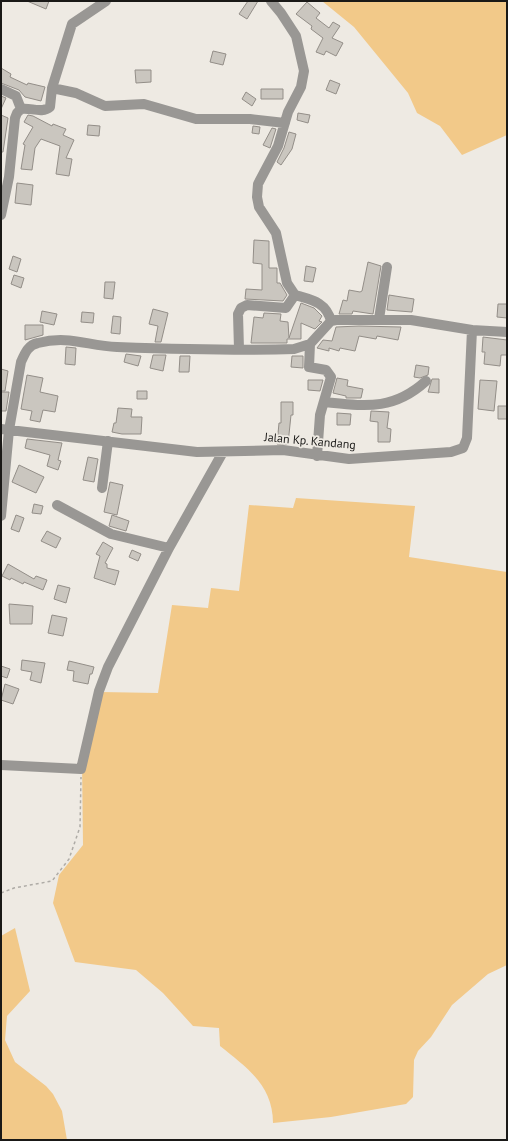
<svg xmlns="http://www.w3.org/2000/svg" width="508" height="1141" viewBox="0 0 508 1141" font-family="'PT Sans',sans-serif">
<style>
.green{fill:#f2c989}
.building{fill:#cac6bf;stroke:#938e88}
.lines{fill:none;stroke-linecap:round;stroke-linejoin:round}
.path{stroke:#aeaba6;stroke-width:1.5;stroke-dasharray:3 3;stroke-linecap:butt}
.minor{stroke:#999794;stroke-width:10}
.labels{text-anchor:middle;stroke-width:3.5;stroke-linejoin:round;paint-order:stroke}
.street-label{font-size:12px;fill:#1a1917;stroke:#eeeae3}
</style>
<rect width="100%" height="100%" fill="#eeeae3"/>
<path class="green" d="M322,1H507V135L462,155L440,126L417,113L408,93L354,27Z
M296,498L415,506L409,557L507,572V965L488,974L452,1005L431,1037L418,1051L414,1060L413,1097L406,1104L331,1117L273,1123C273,1085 246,1067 220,1046L219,1028L193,1026L163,993L136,970L75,962L53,903L59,875L83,845L82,761L101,692L158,693L172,605L208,608L211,588L239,591L249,505L293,508Z
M15,928L30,991L7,1016L5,1040L15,1062L46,1086L53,1094L62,1111L67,1140H1V936Z"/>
<path class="building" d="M27,1H49L46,9Z
M248,1H258L247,19L239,14Z
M307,2L320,13L316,18L329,28L333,22L340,26L332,38L343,43L336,56L326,51L324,55L316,52L323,38L311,29L312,26L296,14Z
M213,51L226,54L223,65L210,62Z
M1,68L11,74L10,77L27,85L28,83L45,87L41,101L25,97L19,90L1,83Z
M135,70H151V82L136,83Z
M330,80L340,84L336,94L326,90Z
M261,89H283V99H261Z
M246,92L256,99L252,106L242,99Z
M1,96L6,98L1,109Z
M298,113L310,115L308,123L297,120Z
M1,115L8,118L3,152H1Z
M28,115L33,116L52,126L53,124L66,129L63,135L74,140L66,158L72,159L69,176L56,174L60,146L41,139L35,148L32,170L21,169L25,145L23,144L33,127L24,122Z
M88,125L100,126L99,136L87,135Z
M253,126L260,127L259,134L252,133Z
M272,128L276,129L270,148L263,145Z
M289,132L296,134L292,149L281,165L277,162L284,148Z
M17,183L33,185L31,205L15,203Z
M254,240L269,241V268H277V283H280L287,295L283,301L245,299L246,289L262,290V264L253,263Z
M13,256L21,259L17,272L9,269Z
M368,262L381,266L373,314L353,311L352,314H339L343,300L347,301L349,290L360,292L362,291Z
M306,266L316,268L313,282L304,281Z
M14,275L24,278L21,288L11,284Z
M105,282H115L113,299L104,298Z
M389,295L414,299L412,312L387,310Z
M301,303L314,308L322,316L319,321L322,322L315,329L301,323V339H287V343H251L254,317L263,318L264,313L281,314L280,321L288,322L289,338Z
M498,304H507V318L497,317Z
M153,309L168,313L161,342H155L158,326L149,324Z
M42,311L57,314L54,325L40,322Z
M82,312L94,313L93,323L81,322Z
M113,316L121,317L120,334L111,333Z
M25,325H43V335L25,340Z
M359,326L401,327L398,340L377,336L376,339L359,336L355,351L340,348L339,351L329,348V351L317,348L323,340L332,341L336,327Z
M483,337L507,340V355H501L500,366L484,364L485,352H482Z
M66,347L76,348L75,365L65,364Z
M126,354L141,356L138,366L124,362Z
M153,355H166L163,371L150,368Z
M180,356H190L189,372H179Z
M292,356H303V368L291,367Z
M416,365L429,367L428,375L420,378L414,377Z
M1,369L8,371L5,391H1Z
M27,375L43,378L40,392L58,396L55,412L43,410L40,422L30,420L32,411L21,409Z
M337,378L348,380L347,386L363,389L361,398H346V396L333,393Z
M432,379H439V393L428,392Z
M308,380H323L320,391L308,390Z
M480,380L497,381L494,411L478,409Z
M137,391H147V399H137Z
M1,392H9L6,411H1Z
M281,402H293V415H291L288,444H277L279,423H281Z
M498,406H507V419H498Z
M118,408L132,409L131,417H142L141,434H122L112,432L114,423H116Z
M371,411L389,412L387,428L391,429L390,442H378V422L370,421Z
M337,413L351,414L350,425H337Z
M27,439L62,443L58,460L61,461L58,470L47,466L50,455L25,448Z
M88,457L98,459L94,482L83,480Z
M19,465L44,477L36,493L12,482Z
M110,482L123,485L117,515L104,512Z
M34,504L43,506L41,514L32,513Z
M16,515L24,518L19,532L11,529Z
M112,515L129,521L126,531L109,526Z
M47,531L61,538L56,548L41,541Z
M103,542L113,548L105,563L107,564V568L119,571L115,585L94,578L100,556L96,554Z
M132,550L141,554L138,561L129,557Z
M8,564L34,579L36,576L47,580L43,590L24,582L23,584L11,578L10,580L2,576Z
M58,585L70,588L66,603L54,599Z
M9,604L33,606L32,624H10Z
M52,615L67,618L63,636L48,633Z
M22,660L45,663L41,683L30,680L32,672L21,670Z
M69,661L94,667L92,674H90L88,684L73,681L74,671L67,670Z
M1,666L10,669L7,678L1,676Z
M5,684L19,689L13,704L1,700Z"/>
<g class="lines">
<path class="path" d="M1,893L14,888L52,881L69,859L80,827L81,777"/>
<path class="minor" d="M271,1L281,13L296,36L304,71L301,87L288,112L278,146L258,184L257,197L259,207L276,233L287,283L295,295C312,300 326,302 331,321
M52,88L76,93L105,106L144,104L196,119H250L285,123
M1,89L16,96L21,109L17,113L15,118L9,177L1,215
M21,109C30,107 42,114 50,107L52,88L72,24L106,1
M379,319L387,267
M310,344L309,367L326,370L331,377L320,415L317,456
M239,349L238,314L241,308L247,305L286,308L295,295
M324,402C365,406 393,411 426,381
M1,429L197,452L283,450L349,459L451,452L463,448L467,438L472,330L507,332
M102,488L108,441
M57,505L111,534L169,548
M1,516L9,430L21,362C25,353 28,345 38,343C69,335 88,346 117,347C175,349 235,351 294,349L310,344L331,321L336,320H411L472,330
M1,765L81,769L99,691L108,667L169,548L223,452"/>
</g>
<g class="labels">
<g class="street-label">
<text transform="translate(310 441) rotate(5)" y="4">Jalan Kp. Kandang</text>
</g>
</g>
<rect width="508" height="1141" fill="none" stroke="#1a1917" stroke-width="4"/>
</svg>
